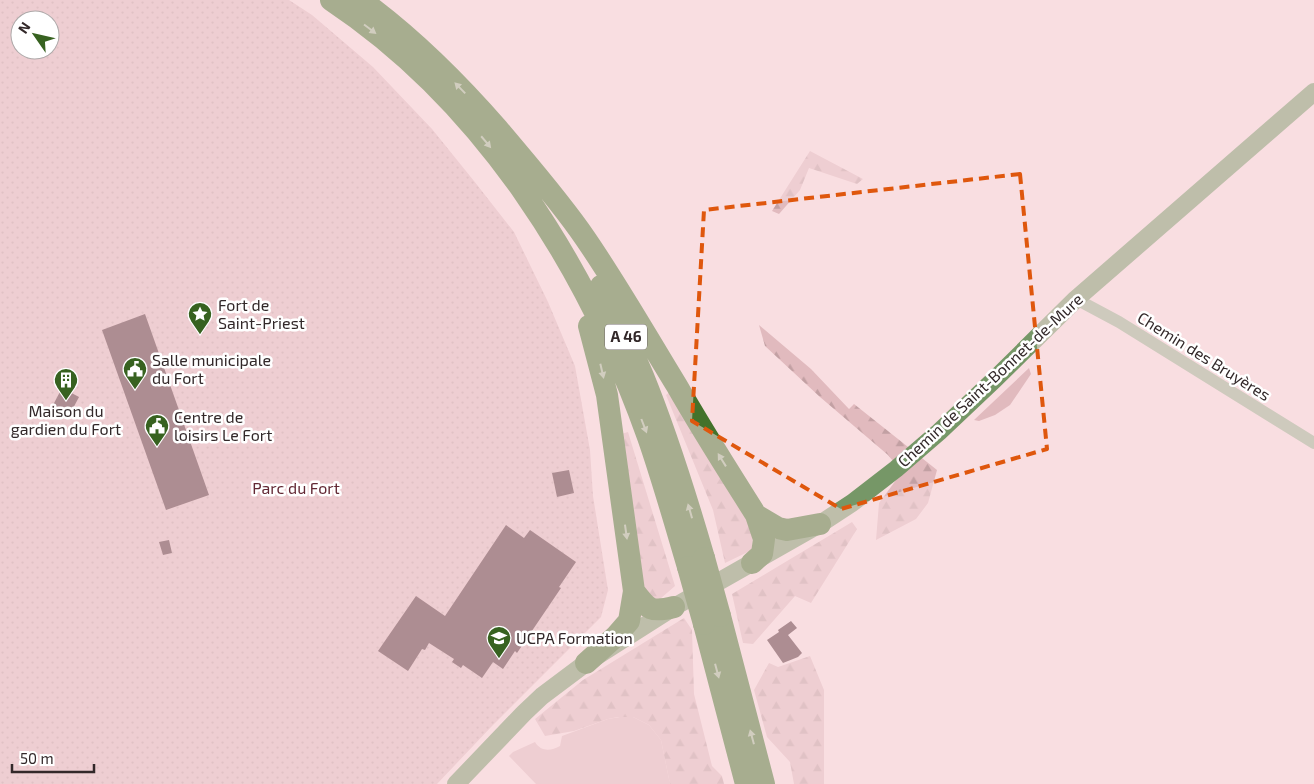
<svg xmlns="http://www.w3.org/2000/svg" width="1314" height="784" viewBox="0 0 1314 784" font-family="'Exo 2',sans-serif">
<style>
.grass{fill:#e1babe}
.forest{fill:url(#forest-firs)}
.park{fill:url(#park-dots);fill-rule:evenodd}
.building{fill:#502b31}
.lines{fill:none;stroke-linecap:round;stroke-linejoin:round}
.street{stroke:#9ab191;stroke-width:12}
.secondary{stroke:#769767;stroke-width:18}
.highway{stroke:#43722b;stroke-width:22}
.highway-bridge{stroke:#43722b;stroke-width:22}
.oneway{fill:#a1b895}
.marked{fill:none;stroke:#df570d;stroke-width:4;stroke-dasharray:10 6;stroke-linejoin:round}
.labels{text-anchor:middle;stroke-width:5;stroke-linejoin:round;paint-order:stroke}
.shield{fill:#fff;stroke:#706869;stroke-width:1}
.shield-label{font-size:15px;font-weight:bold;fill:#322829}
.poi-label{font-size:16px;fill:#322829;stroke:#fff;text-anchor:start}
.street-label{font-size:16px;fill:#322829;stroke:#fff}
.park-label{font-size:16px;fill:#622834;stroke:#fff}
</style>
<defs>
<pattern id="forest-firs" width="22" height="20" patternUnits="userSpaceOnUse" patternTransform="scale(1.25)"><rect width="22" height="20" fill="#e1babe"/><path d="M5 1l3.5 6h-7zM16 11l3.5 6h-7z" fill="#c2a0a3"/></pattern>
<pattern id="park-dots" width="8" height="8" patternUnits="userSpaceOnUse" patternTransform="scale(1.25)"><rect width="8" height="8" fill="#e1babe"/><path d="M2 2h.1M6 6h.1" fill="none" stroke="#c2a0a3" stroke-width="1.8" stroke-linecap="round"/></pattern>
</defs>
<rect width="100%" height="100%" fill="#f9dee1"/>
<path class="grass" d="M1029,368L1031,374L1010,405L995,415L979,421L974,420Z
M626,716L633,717L649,725L661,740L670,784H536L509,756L513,752L535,742C541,752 551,751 560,746L562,736L608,719Z"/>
<path class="forest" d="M810,151L863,179L857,184L809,168L800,190L779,214L772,211Z
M759,325L811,369L849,409L854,404L937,470L928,503L916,519L876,540L879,503L902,472L888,455L820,397L765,346Z
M671,391L753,527L752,550L725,563L713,510L666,395Z
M628,432L675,586L660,599L648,598L639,581L621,434Z
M852,522L857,529L811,603L795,596L753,644L743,643L732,594Z
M684,618L692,630L694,694L712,766L722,776L724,784H670L661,740L649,725L633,717H618L608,719L574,731L545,736L535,719L583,680Z
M810,656L824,690V784H794L790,762L767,737L754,690L769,663L778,667Z"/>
<path class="park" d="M0,0H289L312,15L373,67L432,129L474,181L514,232L548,302L575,366L590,450L593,496L608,590L601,617L492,726L437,784H0ZM20,20H50V50H20Z"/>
<path class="building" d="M145,314L209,495L166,510L102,330Z
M62,388L79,397L70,414L53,405Z
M569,470L574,493L557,497L552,473Z
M506,525L524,538L530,530L576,562L559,587L561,588L517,653L515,651L503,669L493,662L482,678L463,665L461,668L452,662L454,659L429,643L425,650L422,649L408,671L378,651L416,596L445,616Z
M169,540L172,553L163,555L159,542Z
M791,621L797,628L788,635L802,653L798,657L783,663L767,640L779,632L778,630Z"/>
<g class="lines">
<path class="street" d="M1076,299L1119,322L1314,443"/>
<path class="secondary" d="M456,784L524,713L542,696L586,663L674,607L820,524L852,503L896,469L939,432L994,380L1076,299L1314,92"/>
<path class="highway" d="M331,0C484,102 587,266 648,437C663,480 675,523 688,567
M361,0C412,37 457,82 498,129C528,165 559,200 585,238C618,286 647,337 677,386C702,430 729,472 756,515L764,539L762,554L752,563
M601,286C615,316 630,345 643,376C667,435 686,496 704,558
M756,515L778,528L787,530L820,524
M634,591C648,609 650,613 674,607
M720,616L764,784
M704,624L746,784
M586,663L616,636L629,621L634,591L607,395L589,326"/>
<path class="highway-bridge" d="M704,558L720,616
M688,567L704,624"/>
</g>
<defs><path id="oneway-solid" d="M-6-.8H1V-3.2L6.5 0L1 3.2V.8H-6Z" transform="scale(1.25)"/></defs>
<g class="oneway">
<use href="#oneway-solid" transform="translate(370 29) rotate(37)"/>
<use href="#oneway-solid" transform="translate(460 88) rotate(-134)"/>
<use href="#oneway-solid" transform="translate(486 142) rotate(50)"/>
<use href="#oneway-solid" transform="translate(602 371) rotate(77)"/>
<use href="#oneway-solid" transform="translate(644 426) rotate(69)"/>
<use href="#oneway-solid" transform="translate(722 460) rotate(-122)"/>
<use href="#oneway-solid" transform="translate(690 511) rotate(-106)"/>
<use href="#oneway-solid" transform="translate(626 532) rotate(82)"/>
<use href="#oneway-solid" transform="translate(717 671) rotate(75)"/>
<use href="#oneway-solid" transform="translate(752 737) rotate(-105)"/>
</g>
<path d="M0 0H1314V784H0ZM1020,174L1047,449L841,509L692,421L704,210Z" fill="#f9dee1" fill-opacity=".55" fill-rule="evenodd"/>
<path class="marked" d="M1020,174L1047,449L841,509L692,421L704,210Z"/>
<defs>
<g id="sight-pin" transform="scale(1.25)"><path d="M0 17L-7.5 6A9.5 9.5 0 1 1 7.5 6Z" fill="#376220" stroke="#fff"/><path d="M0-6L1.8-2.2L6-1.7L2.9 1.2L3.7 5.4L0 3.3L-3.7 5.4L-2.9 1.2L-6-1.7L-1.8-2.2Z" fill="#fff"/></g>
<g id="civic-pin" transform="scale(1.25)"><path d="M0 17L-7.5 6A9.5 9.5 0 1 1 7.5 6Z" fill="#376220" stroke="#fff"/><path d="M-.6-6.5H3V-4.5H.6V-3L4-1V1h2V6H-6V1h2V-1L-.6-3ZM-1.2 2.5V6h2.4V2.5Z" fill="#fff"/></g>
<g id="building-pin" transform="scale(1.25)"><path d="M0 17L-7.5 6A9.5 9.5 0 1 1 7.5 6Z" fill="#376220" stroke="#fff"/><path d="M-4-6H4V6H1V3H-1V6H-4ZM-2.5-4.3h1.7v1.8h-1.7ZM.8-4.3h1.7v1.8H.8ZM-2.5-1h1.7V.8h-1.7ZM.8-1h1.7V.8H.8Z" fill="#fff"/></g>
<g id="university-pin" transform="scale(1.25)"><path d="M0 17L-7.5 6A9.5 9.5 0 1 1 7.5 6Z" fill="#376220" stroke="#fff"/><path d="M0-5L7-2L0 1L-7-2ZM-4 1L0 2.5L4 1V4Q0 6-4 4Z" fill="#fff"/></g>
</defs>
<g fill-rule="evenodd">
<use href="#sight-pin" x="200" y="314"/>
<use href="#civic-pin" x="135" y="369"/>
<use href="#building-pin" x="66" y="380"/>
<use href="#civic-pin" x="157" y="426"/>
<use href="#university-pin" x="499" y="638"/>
</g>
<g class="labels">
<rect class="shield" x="605" y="324.5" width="42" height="25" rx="4"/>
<g class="shield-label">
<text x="626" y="342">A 46</text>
</g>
<g class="poi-label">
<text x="218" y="311">Fort de<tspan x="218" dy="18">Saint-Priest</tspan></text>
<text x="152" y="366">Salle municipale<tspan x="152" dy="18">du Fort</tspan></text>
<text x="66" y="417" text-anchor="middle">Maison du<tspan x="66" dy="18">gardien du Fort</tspan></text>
<text x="174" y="423">Centre de<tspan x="174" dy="18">loisirs Le Fort</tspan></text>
<text x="516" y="644">UCPA Formation</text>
</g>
<g class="street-label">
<text transform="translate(1204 356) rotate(32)" y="6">Chemin des Bruyères</text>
<text transform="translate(990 380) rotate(-43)" y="6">Chemin de Saint-Bonnet-de-Mure</text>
</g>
<g class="park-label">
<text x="296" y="494">Parc du Fort</text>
</g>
</g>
<g transform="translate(35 35) rotate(304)"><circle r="24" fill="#ffffff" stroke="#ada9a9"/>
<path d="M0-4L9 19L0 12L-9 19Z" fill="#376220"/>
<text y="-8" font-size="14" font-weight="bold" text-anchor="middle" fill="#322829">N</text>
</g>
<path d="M12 764v8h82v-8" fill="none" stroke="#322829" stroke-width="2.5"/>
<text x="20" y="764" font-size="15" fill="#322829" stroke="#ffffff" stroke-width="4" paint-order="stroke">50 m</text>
</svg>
